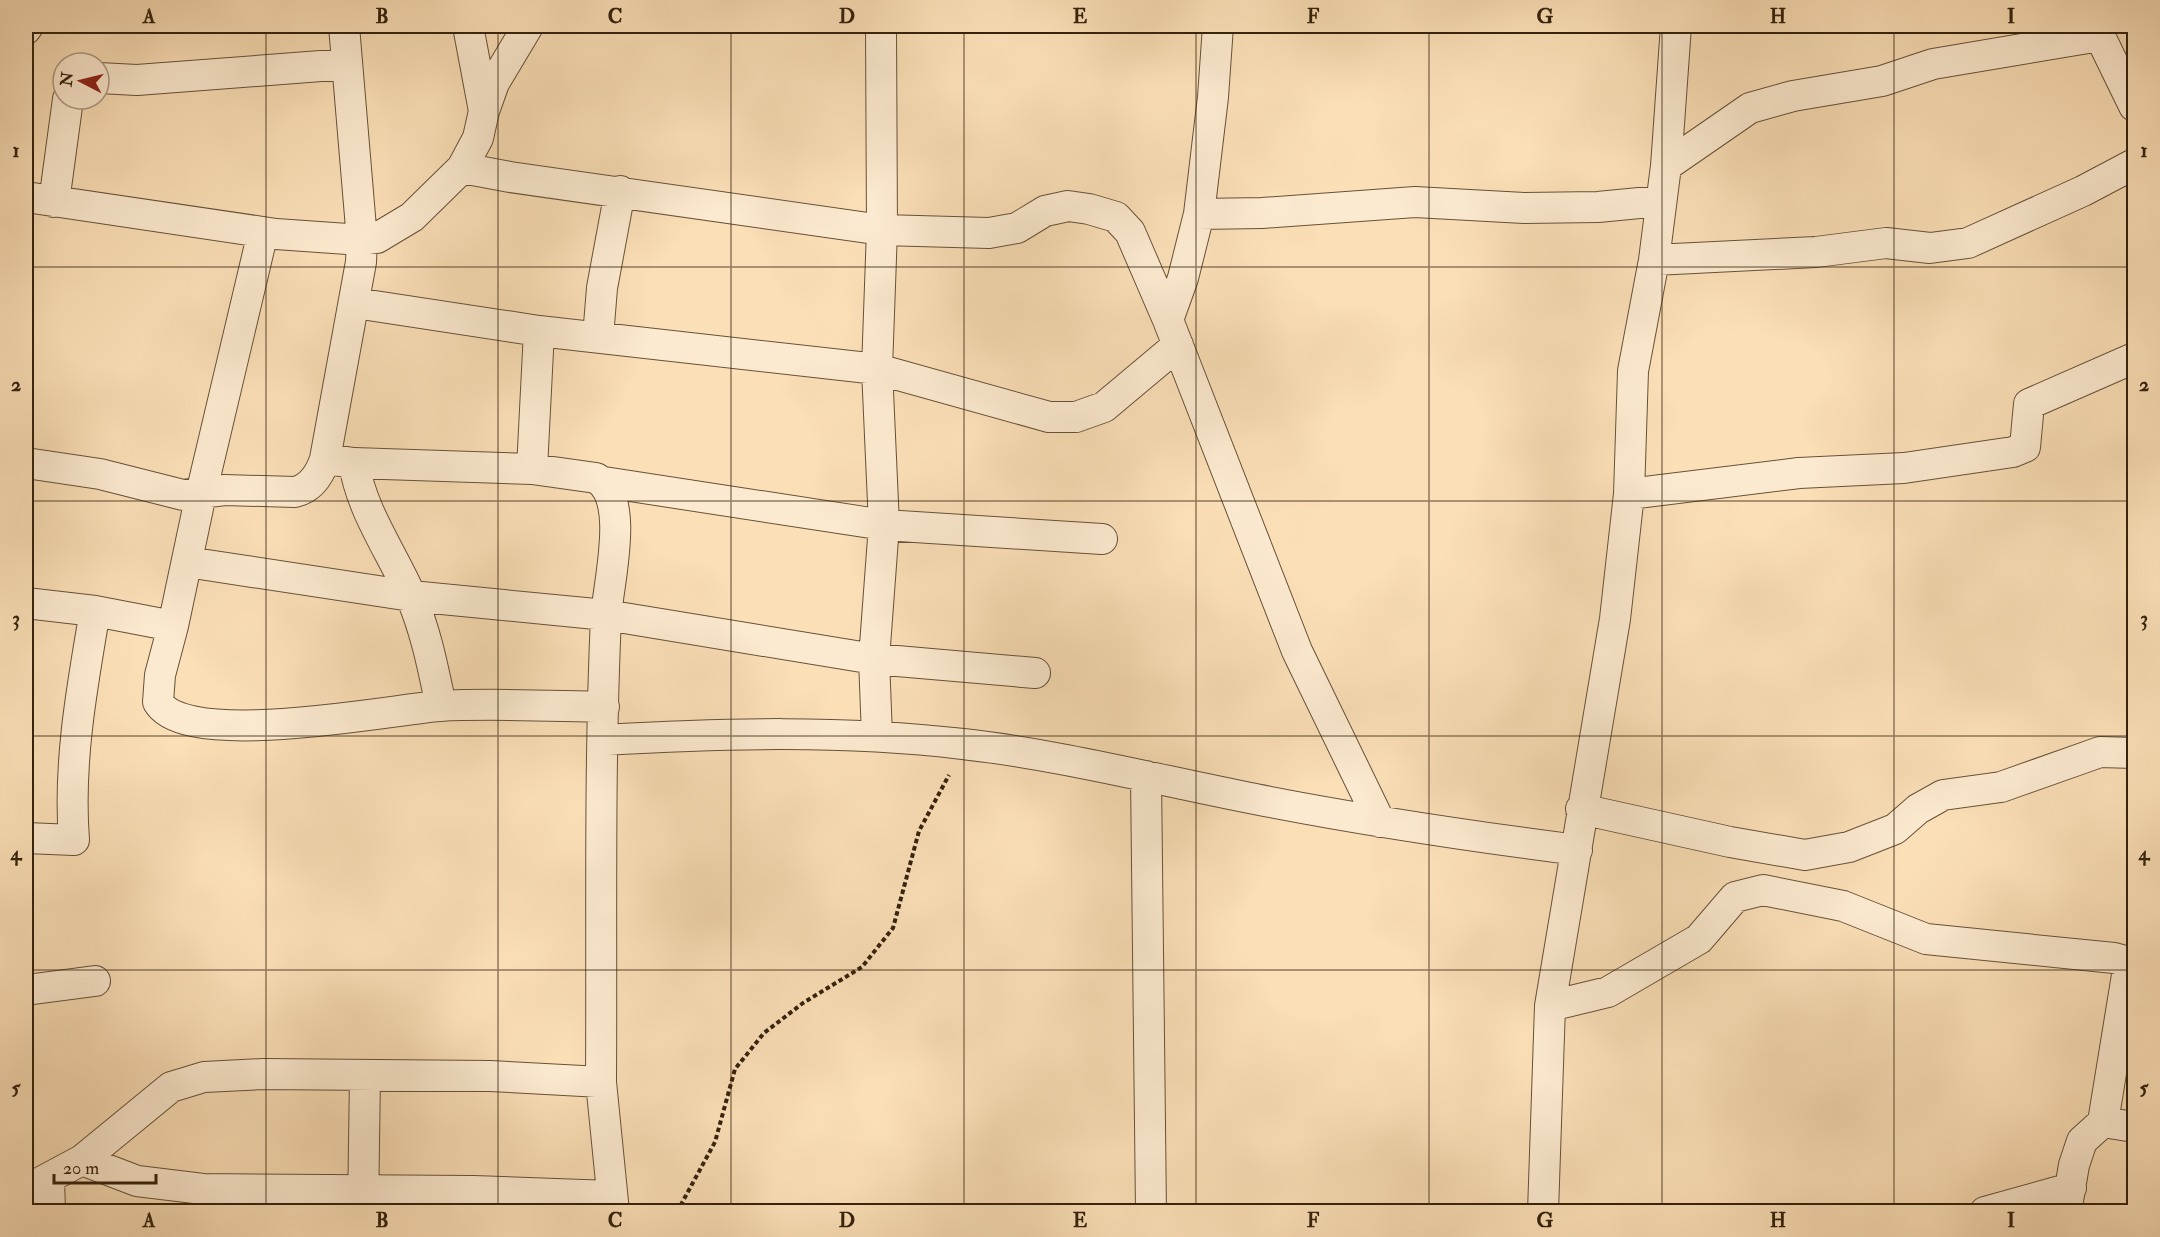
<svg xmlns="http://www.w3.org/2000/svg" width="2160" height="1237" viewBox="0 0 2160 1237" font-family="'IM FELL Double Pica',serif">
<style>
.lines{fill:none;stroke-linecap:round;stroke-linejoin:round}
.minor-casing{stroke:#665138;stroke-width:32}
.path{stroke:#34220d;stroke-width:4;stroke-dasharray:4.5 3;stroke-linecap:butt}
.minor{stroke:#fcead0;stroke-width:30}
.grid{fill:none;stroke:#34220d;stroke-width:1.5;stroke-opacity:0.55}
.neatline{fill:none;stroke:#34220d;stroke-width:2}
.grid-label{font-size:20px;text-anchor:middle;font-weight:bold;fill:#34220d}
</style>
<rect width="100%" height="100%" fill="#fbdfb7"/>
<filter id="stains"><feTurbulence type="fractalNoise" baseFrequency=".00333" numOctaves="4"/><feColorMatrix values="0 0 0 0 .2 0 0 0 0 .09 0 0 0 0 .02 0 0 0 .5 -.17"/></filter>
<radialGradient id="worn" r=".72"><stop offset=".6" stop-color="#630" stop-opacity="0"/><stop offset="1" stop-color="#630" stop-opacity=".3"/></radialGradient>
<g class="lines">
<g class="minor-casing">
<path id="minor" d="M468,26L484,111
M2095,26L2134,106
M26,29L28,26
M99,78L137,80L347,64
M1666,166L1750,108L1793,96L1882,81L1933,64L2100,36
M462,168L510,177L882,230L989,233L1017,228L1045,211L1068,206L1089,209L1116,217L1130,232L1168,320L1297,651L1380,822
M26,197L276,234L362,240L377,238L412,217L462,168L478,138L484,111L494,83L528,26
M54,202L68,99
M1199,214L1213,97L1218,26
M1654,260L1816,252L1886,243L1930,248L1968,243L2083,191L2134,164
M355,303L539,331L877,369L1049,417H1076L1104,407L1178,345
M1168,320L1183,278L1199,214L1262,213L1415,202L1524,208L1598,207L1660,201
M598,337L602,288L620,191
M26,463L100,474L183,495L225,490L295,492C312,488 320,474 325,459L361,262L362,240L344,26
M354,463C361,510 391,551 410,594C426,631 433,668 441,706
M532,469L539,331
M604,482L884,525L1102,539
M1629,494L1799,473L1904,468L2013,452L2025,447L2029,404L2134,358
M187,562L411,596L606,615L874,659L1035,673
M26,603L95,611L173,626L201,494L263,232
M173,626L160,675L158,702C186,750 389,710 439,706C494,703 550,706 604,707
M877,736L874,659L884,525L877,369L882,230L881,26
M603,740C724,733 843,730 963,744C1061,755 1158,780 1255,799C1361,820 1469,836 1577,850
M1146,776L1151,1212
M1581,809L1730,842L1805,855L1849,847L1895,829L1918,809L1943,795L2001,787L2100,752L2134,753
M26,838L74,840C68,763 82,687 95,611
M26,990L95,981
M1550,1006L1608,992L1699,939L1735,897L1763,890L1843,906L1926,939L2114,958L2125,961L2128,969L2103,1122
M601,1082L614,1212
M82,1160L137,1181L203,1189L473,1191L611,1196
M49,1178L50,1212
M26,1190L82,1160L171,1087L204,1077L263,1074L490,1076L601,1082C602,927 599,771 606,617C608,583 631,498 596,478L532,469L354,463L325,459
M363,1212L365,1075
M1543,1212L1550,1006L1615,619L1629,494L1633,371L1654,260L1666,166L1676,26
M1985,1212L2071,1188
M2066,1212L2074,1165L2082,1141L2103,1122L2134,1127"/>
</g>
<path class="path" d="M677,1212L715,1142L735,1069L764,1033L803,1003L862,967L893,928L919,831L949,775"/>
<use href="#minor" class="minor"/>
</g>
<path class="grid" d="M266,26V1212M498,26V1212M731,26V1212M964,26V1212M1196,26V1212M1429,26V1212M1662,26V1212M1894,26V1212M26,267H2134M26,501H2134M26,736H2134M26,970H2134"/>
<rect width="2160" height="1237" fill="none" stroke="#fbdfb7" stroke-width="66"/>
<g transform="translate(81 81) rotate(277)"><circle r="28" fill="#fcead0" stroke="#ac9a82" stroke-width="1.5"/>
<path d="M0-4.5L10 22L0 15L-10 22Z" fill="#8f2418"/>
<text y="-9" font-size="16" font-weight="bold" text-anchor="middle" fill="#34220d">N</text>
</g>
<path d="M54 1174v9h102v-9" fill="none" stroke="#34220d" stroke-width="3"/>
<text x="63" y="1174" font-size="18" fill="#34220d" stroke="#fcead0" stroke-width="4.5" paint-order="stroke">20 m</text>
<rect x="33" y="33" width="2094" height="1171" class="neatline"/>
<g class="grid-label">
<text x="149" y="23">A</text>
<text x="382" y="23">B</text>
<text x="615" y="23">C</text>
<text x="847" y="23">D</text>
<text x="1080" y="23">E</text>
<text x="1313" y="23">F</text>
<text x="1545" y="23">G</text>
<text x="1778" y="23">H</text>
<text x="2011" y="23">I</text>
<text x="16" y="157">1</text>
<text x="2144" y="157">1</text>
<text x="16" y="391">2</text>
<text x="2144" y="391">2</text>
<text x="16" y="625">3</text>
<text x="2144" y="625">3</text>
<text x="16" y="860">4</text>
<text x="2144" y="860">4</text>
<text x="16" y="1094">5</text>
<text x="2144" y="1094">5</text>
<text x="149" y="1227">A</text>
<text x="382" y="1227">B</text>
<text x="615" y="1227">C</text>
<text x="847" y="1227">D</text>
<text x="1080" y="1227">E</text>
<text x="1313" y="1227">F</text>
<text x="1545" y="1227">G</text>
<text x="1778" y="1227">H</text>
<text x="2011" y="1227">I</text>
</g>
<rect width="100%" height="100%" filter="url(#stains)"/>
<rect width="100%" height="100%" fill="url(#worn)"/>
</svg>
